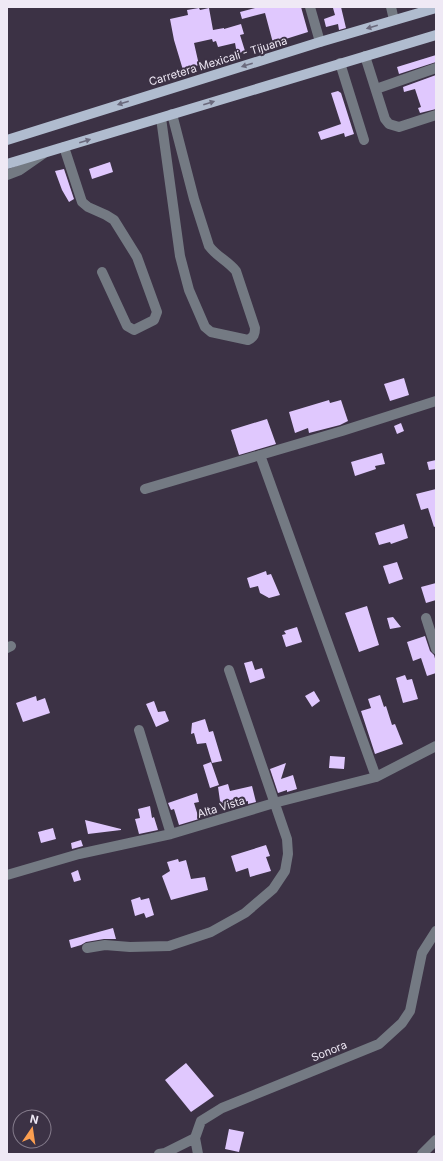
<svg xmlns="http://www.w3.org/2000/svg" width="443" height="1161" viewBox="0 0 443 1161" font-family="Inter,sans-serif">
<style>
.building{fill:#e0c8fe}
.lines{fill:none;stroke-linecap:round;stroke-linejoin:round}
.minor{stroke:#747a83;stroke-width:10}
.major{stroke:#b0bccf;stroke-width:10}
.oneway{fill:#6a697c}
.labels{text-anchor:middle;stroke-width:4;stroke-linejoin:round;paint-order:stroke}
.street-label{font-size:11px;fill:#efe9f5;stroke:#3c3245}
</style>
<rect width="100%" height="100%" fill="#3c3245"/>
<path class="building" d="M259,7H301L308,32L273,43L265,13L242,19L240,12Z
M341,7L346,28L339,30L338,24L326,27L324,19L335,15L333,8Z
M199,8L200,10L209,8L213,30L224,28V29L241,24L244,34L240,35L245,51L237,54L235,43L218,47L216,41L213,42L212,39L194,43L199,65L183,70L174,40L170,19L188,15L187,10Z
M436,55V62L399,74L397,67Z
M436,75V109L420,113L418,108L421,107L415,89L404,92L403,87Z
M338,91L341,93L354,134L345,137L344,133L321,140L318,132L341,124L331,93Z
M110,162L113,172L92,179L89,169Z
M64,169L74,199L69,202L62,190L55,171Z
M404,378L409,395L390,401L384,384Z
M329,400L330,403L341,400L348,421L340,425L309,433L308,428L295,433L289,412Z
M267,419L276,444L239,455L231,430Z
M401,423L404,431L397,434L394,426Z
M382,453L385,464L375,466L376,469L355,476L351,462Z
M436,460V469L429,470L427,462Z
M436,489V526L434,527L428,508L421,510L416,494Z
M404,524L408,538L391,544L390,542L379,545L375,533Z
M397,562L403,579L389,584L383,566Z
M266,571L267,575L271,574L280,595L269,598L260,593L258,586L250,588L247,578Z
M436,583V600L426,603L421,587Z
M367,606L379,645L359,652L345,613Z
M393,617L401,627L390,629L387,618Z
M297,627L302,642L286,647L282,635L286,634L284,631Z
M425,636L430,651L434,655L436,662V673L427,676L421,658L413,661L407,642Z
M252,661L255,670L262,668L265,678L250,683L244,663Z
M405,675L407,680L412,679L418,699L403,703L396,678Z
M314,691L320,701L312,707L305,696Z
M380,695L384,707L386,706L392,725L395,724L403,744L375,754L361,711L371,708L368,699Z
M36,696L37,701L45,698L50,713L23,722L16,703Z
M154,701L158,712L165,711L169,721L156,727L146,704Z
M205,719L209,732L213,731L222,761L212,763L206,743L197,744L194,733L191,734L192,723Z
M330,756L345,757L344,769L329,768Z
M211,762L219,785L210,788L203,765Z
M286,763L281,779L293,775L297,789L287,792V790L278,793L270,769Z
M228,784L230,791L252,786L256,802L248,804V801L221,808L218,787Z
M197,793L199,802L194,803L199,819L179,825L174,809L171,810L168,803Z
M150,806L152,818L154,817L158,830L139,834L135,819L140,818L138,809Z
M85,820L121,829V830L88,834Z
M53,828L56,839L41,843L38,832Z
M81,840L83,846L72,849L71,843Z
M266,845L270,856L266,857L271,871L250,877L248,868L236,872L231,856Z
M178,859L179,862L186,860L191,879L205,877L208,890L171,900L162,876L170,871L167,862Z
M78,870L81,880L74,882L71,873Z
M140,897L141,900L149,898L154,915L146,918L144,913L135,916L131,900Z
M113,928L116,939H104L86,942L81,945L71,948L69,940Z
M186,1063L214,1096L191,1112L165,1080Z
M229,1129L244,1132L239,1152L225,1149Z"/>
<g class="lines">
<path class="minor" d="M310,7L320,42
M391,7L394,20
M365,56L385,119L389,124L399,127L436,115
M340,63L364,140
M376,89L436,68
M161,118L180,256L189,290L205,327L211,332L248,340C254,337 255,334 255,328L236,271C228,261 216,256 209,246L194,199L172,114
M64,147L82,202L88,207L106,215L114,220L137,257L157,312L154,320L134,330L127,326L102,272
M7,175L20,170L43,154
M260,455L376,777
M145,489L342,431L436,401
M426,618L436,649
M7,648L11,646
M139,730L171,834
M7,875L79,854L171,834L274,803L376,777L436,746
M87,948L105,945L130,947L169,946L211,932L245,913L273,889L285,871L288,854L287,839L229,670
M159,1154L165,1153L195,1138
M198,1154L195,1138L201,1121L222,1108L379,1044L402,1023L410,1011L422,953L436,931
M422,1154L436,1140"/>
<path class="major" d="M7,140L320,42L436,8
M7,164L436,35"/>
</g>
<defs><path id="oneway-solid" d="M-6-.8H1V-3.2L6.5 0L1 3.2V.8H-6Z"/></defs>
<g class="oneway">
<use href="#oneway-solid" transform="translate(372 27) rotate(164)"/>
<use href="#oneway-solid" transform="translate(247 65) rotate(163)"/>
<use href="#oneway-solid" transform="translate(123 103) rotate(163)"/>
<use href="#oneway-solid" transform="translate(209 103) rotate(-17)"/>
<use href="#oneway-solid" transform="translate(85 141) rotate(-17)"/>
</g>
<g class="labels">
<g class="street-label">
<text transform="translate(218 61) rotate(-17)" y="4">Carretera Mexicali - Tijuana</text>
<text transform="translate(221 807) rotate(-17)" y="4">Alta Vista</text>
<text transform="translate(329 1051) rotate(-22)" y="4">Sonora</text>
</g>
</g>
<rect width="443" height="1161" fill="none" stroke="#efe9f5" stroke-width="16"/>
<g transform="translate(32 1129) rotate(13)"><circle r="19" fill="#3c3245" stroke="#847b8b"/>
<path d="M0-3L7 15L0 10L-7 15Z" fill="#fb9e50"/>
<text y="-6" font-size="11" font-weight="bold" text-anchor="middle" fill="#efe9f5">N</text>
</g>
</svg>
